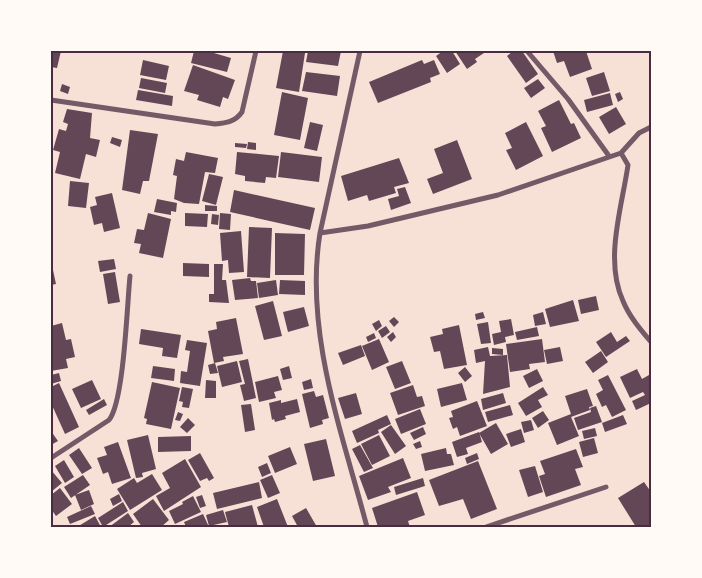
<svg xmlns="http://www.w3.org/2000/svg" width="702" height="578" viewBox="0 0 702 578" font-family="'Roboto Serif',serif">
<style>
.building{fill:#644757}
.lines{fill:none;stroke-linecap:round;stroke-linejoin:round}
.minor{stroke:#755966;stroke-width:5}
.neatline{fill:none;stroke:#4a2c40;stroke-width:2}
</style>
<rect width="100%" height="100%" fill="#f7e1d7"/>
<path class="building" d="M51,51H61L57,68L51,67Z
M194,51H207L231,58L227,72L191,63Z
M283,51L305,53L299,92L276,88Z
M308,51H341L338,66L306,62Z
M443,51H452L460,64L447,73L436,56Z
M455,51H487L475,59L477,62L467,69Z
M513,51H522L538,74L526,83L507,56Z
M553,51H586L592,69L570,77L564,61L557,63Z
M143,60L169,66L166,80L140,75Z
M422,60L424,64L434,60L440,74L430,78L431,82L378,103L369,82Z
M193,65L235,80L228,99L223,97L220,107L197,100L199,95L184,91Z
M306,72L340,76L337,96L302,91Z
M604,72L610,91L592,96L586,78Z
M141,78L167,83L165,93L139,88Z
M538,79L545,88L531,98L524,88Z
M62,84L70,87L68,94L60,91Z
M138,90L173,96L172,106L136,100Z
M282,92L308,98L300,140L274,135Z
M620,92L623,99L618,102L615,94Z
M610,93L613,105L587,112L584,100Z
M559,100L571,124L574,123L581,138L552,152L541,128L546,126L538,111Z
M616,107L626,124L609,134L599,117Z
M67,109L92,113L90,138L100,140L96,157L86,154L80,179L55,173L60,152L53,150L59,129L66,131L68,124L63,122Z
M310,122L323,125L317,151L304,148Z
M526,122L543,156L516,170L506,150L512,148L505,133Z
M130,130L158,134L149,181H143L140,194L122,190Z
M112,137L122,140L120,147L110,143Z
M457,140L472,179L433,194L427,179L443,173L434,149Z
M248,142L256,143V150L247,149Z
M235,143L247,144L246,148L235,147Z
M186,152L218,158L215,173L205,172L199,204L184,203L174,199L177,176L173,175L176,159L184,161Z
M237,152L279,156L276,178L266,177L265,183L245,181V176L235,174Z
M281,152L322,157L319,182L278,177Z
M399,158L409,183L394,187L396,193L369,201L367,195L348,201L341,176Z
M209,174L223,177L216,205L202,201Z
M70,181L89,183L86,208L68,206Z
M405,187L411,203L391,210L388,199L399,196L397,189Z
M234,190L315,208L310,230L230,212Z
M112,193L120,228L104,232L102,223L94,225L90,207L97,205L95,197Z
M157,199L177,203L176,212L171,211V215L154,212Z
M205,205L217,206V211H205Z
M148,213L171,219L163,258L139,253L141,244L134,243L137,229L144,230Z
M185,213L208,214L207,227L185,226Z
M220,213L231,214L230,230L219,229Z
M212,214L219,215L218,225L211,224Z
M249,227L272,228L270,278L247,277Z
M241,231L244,272L229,273L228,260L222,261L220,233Z
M275,233L305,234L304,275H275Z
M114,259L116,269L100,272L98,261Z
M183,263L209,264V277L183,276Z
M214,264H223L222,280H226L229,303L209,302V294H214Z
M53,270L56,284L51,285V271Z
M115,272L120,302L108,304L103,274Z
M250,278L251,281H256L258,298L235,300L232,280Z
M276,280L278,295L259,298L257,283Z
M280,280L305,281V295L279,294Z
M596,296L599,310L581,314L578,300Z
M573,300L579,321L550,327L545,309Z
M273,301L282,336L264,340L255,306Z
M304,307L309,326L288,332L283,312Z
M483,312L485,318L476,320L475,314Z
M543,312L546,324L535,326L533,315Z
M394,317L399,322L394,327L389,321Z
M236,318L243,354L223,357L224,361L214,363L208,331L217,329L216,322Z
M511,319L514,335L505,337L506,342L494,345L492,334L501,332L499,321Z
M379,320L382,326L376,331L372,324Z
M488,322L491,343L481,344L477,324Z
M62,323L66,340L71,339L75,357L66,359L68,368L51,371V326Z
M459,325L467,365L444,369L440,351L434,352L430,337L443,334L442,329Z
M386,326L390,332L382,338L378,331Z
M537,327L539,336L517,340L515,332Z
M141,329L181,335L177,358L162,356L163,348L139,344Z
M393,332L396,337L391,342L387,337Z
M611,332L617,342L626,336L630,341L606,357L596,342Z
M374,333L376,338L368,342L366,337Z
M379,339L389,362L372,370L362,346Z
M542,339L545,362L529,364L530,369L510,372L506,344Z
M187,340L207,343L200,386L180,383L181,371L187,372L190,351L185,350Z
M361,345L365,356L343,365L338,353Z
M488,347L490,356L507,355L510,387L483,394L485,361L476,363L474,350Z
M560,347L563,361L547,364L544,350Z
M492,348L503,349V355L492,354Z
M601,351L608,362L593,373L585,362Z
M248,359L256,398L244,401L240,385L245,384L239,361Z
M237,361L242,382L222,387L217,366Z
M402,361L411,383L395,389L386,367Z
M215,363L218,373L210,374L208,365Z
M153,366L175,369L174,381L151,378Z
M289,366L292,378L283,380L280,369Z
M465,367L472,376L465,382L458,373Z
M537,369L543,381L529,388L523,376Z
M637,369L642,379L649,375L651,378V403L636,410L632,401L645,395L643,392L630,398L620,377Z
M59,373L61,381L51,384V375Z
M608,375L626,410L612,417L606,405L602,407L596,394L603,390L598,380Z
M278,376L282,390L274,392L276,398L259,402L255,382Z
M311,379L313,388L304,390L302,382Z
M92,380L101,399L81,408L72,389Z
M206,380L216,381V398H205Z
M152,382L180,388L171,429L146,424L147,419L144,418Z
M59,383L79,427L65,434L51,403V387Z
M462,383L467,400L441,407L437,389Z
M413,385L417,397L422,396L425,406L398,415L390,393Z
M182,387L193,389L189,408L182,407L183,402L179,401Z
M543,387L548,395L538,400L542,407L526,416L518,403Z
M587,389L593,406L589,407L590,410L571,417L579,436L557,445L548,423L571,414L565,396Z
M314,391L316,397L323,395L329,418L322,420L323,424L310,428L302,394Z
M356,393L362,414L345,419L338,398Z
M503,393L506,403L483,410L481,399Z
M104,399L107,405L89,415L86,410Z
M297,399L300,412L285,416L286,419L275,422L274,419L272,420L269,403L281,400V403Z
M477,401L487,426L460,436L457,427L453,429L449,418L453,417L451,411Z
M251,404L255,430L245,432L241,405Z
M510,405L513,415L488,422L485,412Z
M596,406L602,422L578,430L574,418L591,412L590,408Z
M420,409L426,424L401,434L395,419Z
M543,411L549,420L538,428L532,418Z
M178,412L183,414L180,421L175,420Z
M387,415L391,424L378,430L379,433L357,443L352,431Z
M623,415L627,424L605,432L602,423Z
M188,418L195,425L187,433L180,427Z
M531,420L534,430L524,433L521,422Z
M496,423L508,444L491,454L479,433Z
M391,425L406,446L395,454L381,432Z
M423,427L426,434L414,440L410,433Z
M595,428L597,436L584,439L582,431Z
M521,429L525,442L511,447L506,434Z
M51,431L58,441L51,445Z
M479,432L482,442L466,448L468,454L457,457L452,442Z
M148,435L156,469L142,473L143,477L136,478L127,440Z
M379,435L390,456L372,465L361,444Z
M191,436V451L158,452V437Z
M594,438L598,453L583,457L579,442Z
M326,439L335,476L313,481L304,444Z
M420,441L422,447L416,449L413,444Z
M118,442L131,478L112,484L108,472L103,474L97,458L107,455L104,447Z
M360,445L373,468L364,472L352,449Z
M290,447L297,464L275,473L268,456Z
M79,448L92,468L82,474L69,455Z
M446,448L447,454H451L454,465L425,471L421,454Z
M576,449L583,467L575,469L581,485L546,497L539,476L545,474L540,461Z
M200,453L214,478L209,481L207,478L200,481L188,460Z
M477,453L479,459L467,464L465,458Z
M403,458L411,478L388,487L391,492L368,500L359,476Z
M185,459L201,487L164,511L156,496L170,488L162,473Z
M64,460L74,477L65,483L55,466Z
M478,461L497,509L471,519L463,499L439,506L429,480Z
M267,463L271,473L262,477L258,467Z
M535,466L543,492L528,497L519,470Z
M51,470L62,483L51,492Z
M152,474L162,490L130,510L117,489L134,478L137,483Z
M83,475L90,485L71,498L64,487Z
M272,475L280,493L268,498L260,480Z
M423,478L425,486L396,495L394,487Z
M259,482L262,498L217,509L213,493Z
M644,482L651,492V527H636L618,498Z
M60,488L72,504L56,516L51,509V495Z
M89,490L94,504L81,510L75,495Z
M417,492L425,515L408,521L410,527H378L372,508Z
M119,494L122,501L113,506L110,499Z
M202,495L206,506L200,508L196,497Z
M193,496L201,512L175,524L169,511L183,504L182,502Z
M153,499L169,520L161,527H142L133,514Z
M277,499L288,527H264L257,507Z
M123,502L128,511L103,527L98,518Z
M252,505L258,527H229L225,512Z
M91,506L95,514L70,524L67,517Z
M306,508L317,527H298L292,516Z
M223,510L227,522L209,526L206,515Z
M128,513L134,522L128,527H109Z
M203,514L209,527H186L184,522Z
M95,516L101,527H77Z"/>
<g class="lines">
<path class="minor" d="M360,51L320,233C304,332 342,432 367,527
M527,51L568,99L609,156
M51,100L215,124C226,123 235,122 242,112L256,51
M651,127L639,133L621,153L628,165C622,207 604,260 623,301C629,316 640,329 651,342
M320,233L368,226L498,195L621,153
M51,458L109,420C124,402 127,305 130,276
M486,527L606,487"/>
</g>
<rect width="702" height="578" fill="none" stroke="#fffaf5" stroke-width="105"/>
<rect x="52" y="52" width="598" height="474" class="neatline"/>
</svg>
